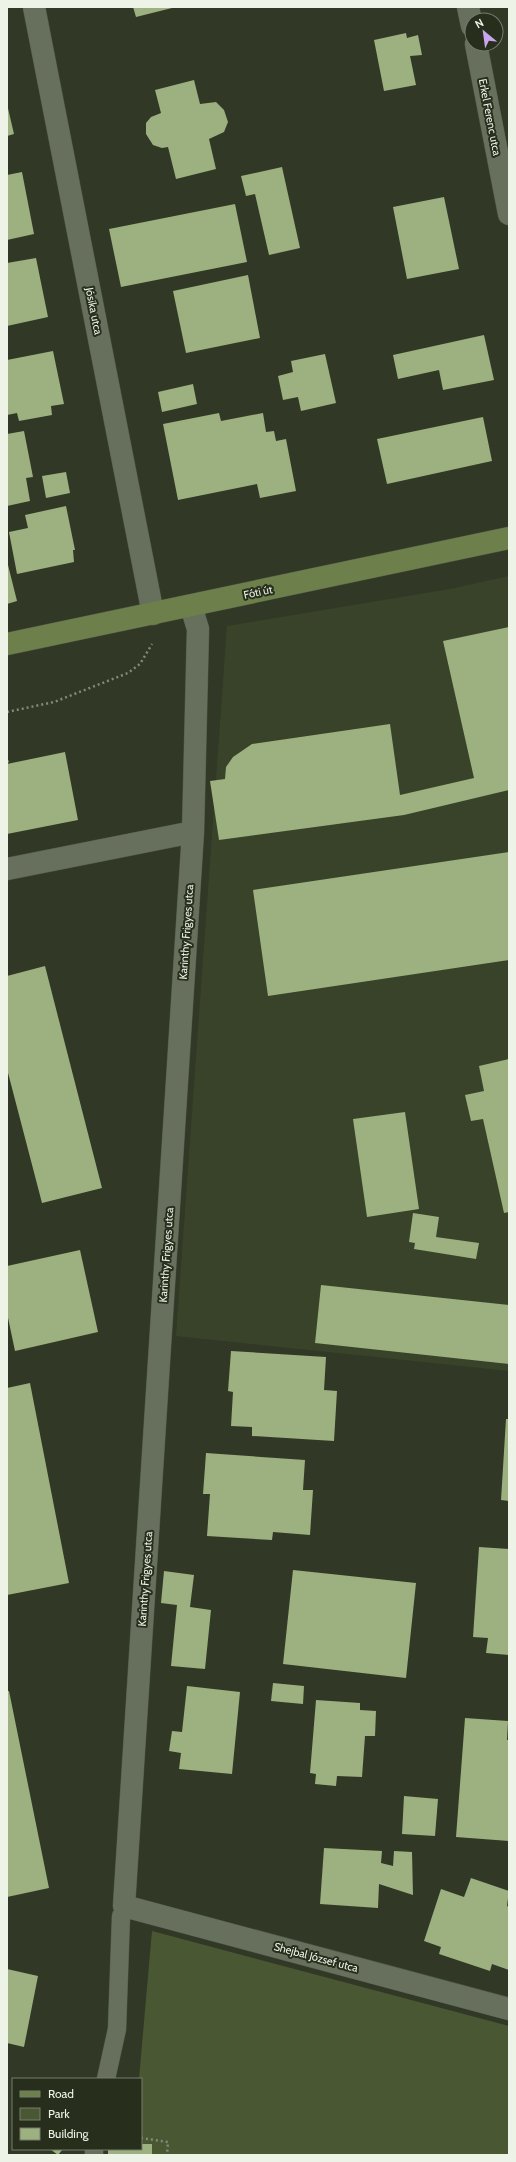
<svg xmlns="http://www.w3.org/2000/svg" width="516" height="2162" viewBox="0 0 516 2162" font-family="Cabin,sans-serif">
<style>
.built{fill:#39432a}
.green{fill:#495833}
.building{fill:#9cb17f}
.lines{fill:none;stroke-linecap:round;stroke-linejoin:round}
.service-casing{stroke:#505647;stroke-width:19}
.minor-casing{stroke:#505647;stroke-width:23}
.secondary-casing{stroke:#505647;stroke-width:23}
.path{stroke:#848a7b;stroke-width:2.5;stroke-dasharray:2 3;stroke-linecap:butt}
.service{stroke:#67705c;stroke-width:18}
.minor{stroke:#67705c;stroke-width:22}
.secondary{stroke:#6d804b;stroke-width:22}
.labels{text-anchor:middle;stroke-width:4;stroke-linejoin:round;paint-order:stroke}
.street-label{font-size:11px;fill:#eef3e8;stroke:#272e1c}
</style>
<rect width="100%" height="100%" fill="#313826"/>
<path class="built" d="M509,576V1371L176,1336L227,626L450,589Z"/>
<path class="green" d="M152,1931L509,2026V2155H132L141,2149V2079H139Z"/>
<path class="building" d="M133,7H172V8L136,17Z
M406,33L407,38L418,35L422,55L410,56L416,85L384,91L374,40Z
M194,80L200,104L216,102L224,110L228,122L224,132L209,139L216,169L176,179L168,147L162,148L153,145L146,134V123L151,117L161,113L155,90Z
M7,104L14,134L7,136Z
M282,167L300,248L269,255L255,194L246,196L241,176Z
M22,172L34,234L7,240V175Z
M444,197L459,269L407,279L393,207Z
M235,204L247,262L121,287L109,229Z
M36,258L48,317L7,326V263Z
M248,275L260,338L186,353L173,291Z
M484,335L494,380L443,390L439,370L398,379L393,355Z
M53,351L64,404L51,406L52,415L19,421L17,413L7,415V360Z
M325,354L336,403L301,411L298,397L283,400L278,376L293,372L291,361Z
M193,384L197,404L162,412L158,392Z
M219,413L221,421L263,413L266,432L274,431L276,441L286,439L296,491L260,498L257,484L178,500L163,424Z
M483,417L492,461L387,484L377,439Z
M24,431L33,477L26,478L30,501L7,506V434Z
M66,472L70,493L46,498L42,476Z
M66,506L75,550H73L74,562L17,574L9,532L28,528L25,515Z
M7,561L17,601L7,604Z
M509,627V790L404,815L219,840L210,781L225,779L226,767L233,757L252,744L390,724L400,795L474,778L443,641Z
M65,752L78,820L7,834V764Z
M509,852V960L268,996L253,890Z
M45,966L102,1188L42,1203L7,1069V976Z
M509,1059V1212L504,1213L483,1119L471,1121L465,1095L484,1091L479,1066Z
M405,1112L419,1209L367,1217L353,1119Z
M413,1213L439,1217L436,1237L479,1243L476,1259L414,1249L415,1243L409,1242Z
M80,1250L98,1332L15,1351L7,1313V1266Z
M321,1285L509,1305V1364L315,1343Z
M231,1351L326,1357L324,1390L337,1391L334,1441L252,1436V1427L231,1426L233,1392L228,1391Z
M30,1383L69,1583L7,1595V1388Z
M506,1419H509V1501L501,1500Z
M206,1453L305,1460L303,1490H313L310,1535L273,1532L272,1540L207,1536L210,1494H203Z
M479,1547L509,1549V1655L486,1653L488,1638L473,1637Z
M293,1570L416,1583L406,1678L283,1664Z
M164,1571L194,1575L190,1607L211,1610L205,1669L171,1666L177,1605L161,1603Z
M273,1683L304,1686L303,1704L271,1701Z
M187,1686L240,1692L232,1774L179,1769L181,1753L169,1751L172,1731L182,1732Z
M7,1691H9L49,1888L7,1897Z
M316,1700L360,1703V1710L376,1711L375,1736H365L362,1777L337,1776L336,1786L315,1784L316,1774L310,1773Z
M465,1718L508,1721L507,1740H509V1841L456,1837Z
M404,1796L438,1799L435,1836L402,1834Z
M324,1848L382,1851L381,1863L393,1866L394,1851L412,1852L413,1895L379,1884L378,1908L320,1904Z
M471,1878L509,1891L507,1906L509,1907V1970L492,1964L490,1971L439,1954L441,1947L424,1941L441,1889L464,1897Z
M7,1969L38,1976L24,2047L7,2043Z
M141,2144H152V2155H108V2149H141Z
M50,2149H63L58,2155Z"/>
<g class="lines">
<g class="service-casing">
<path id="service" d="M106,2079L117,2029L121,1916
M94,2155V2149"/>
</g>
<g class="minor-casing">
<path id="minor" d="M34,7L153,614
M468,7L472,26
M476,44L509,214
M191,606L198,629L193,832L124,1906L509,2009
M7,869L193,832"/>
</g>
<g class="secondary-casing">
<path id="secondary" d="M7,644L509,538"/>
</g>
<path class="path" d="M7,712L54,702L128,673L140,664L152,644
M7,761L10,763
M141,2138L168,2142L167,2155"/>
<use href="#service" class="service"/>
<use href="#minor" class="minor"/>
<use href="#secondary" class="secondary"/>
</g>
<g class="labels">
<g class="street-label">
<text transform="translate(490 117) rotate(79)" y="4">Erkel Ferenc utca</text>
<text transform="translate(94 311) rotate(79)" y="4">Jósika utca</text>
<text transform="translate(258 592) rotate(-12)" y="4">Fóti út</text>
<text transform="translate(186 932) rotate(-86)" y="4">Karinthy Frigyes utca</text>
<text transform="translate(166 1255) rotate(-86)" y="4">Karinthy Frigyes utca</text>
<text transform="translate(145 1579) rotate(-86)" y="4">Karinthy Frigyes utca</text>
<text transform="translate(316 1957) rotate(15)" y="4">Shejbal József utca</text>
</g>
</g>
<rect width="516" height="2162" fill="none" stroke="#eef3e8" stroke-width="16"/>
<rect x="12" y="2078" width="130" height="72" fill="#272e1c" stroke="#777d6e"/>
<rect x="20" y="2091" width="20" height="6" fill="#6d804b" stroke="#777d6e"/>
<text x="48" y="2098" font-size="12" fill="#eef3e8">Road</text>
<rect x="20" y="2108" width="20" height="12" fill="#495833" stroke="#777d6e"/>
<text x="48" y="2118" font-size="12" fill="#eef3e8">Park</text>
<rect x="20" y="2128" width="20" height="12" fill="#9cb17f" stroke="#777d6e"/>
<text x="48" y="2138" font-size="12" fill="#eef3e8">Building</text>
<g transform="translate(484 32) rotate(331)"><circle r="19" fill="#272e1c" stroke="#777d6e"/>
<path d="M0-3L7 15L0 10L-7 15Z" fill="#c9a5ee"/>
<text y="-6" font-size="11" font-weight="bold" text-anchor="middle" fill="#eef3e8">N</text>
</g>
</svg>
